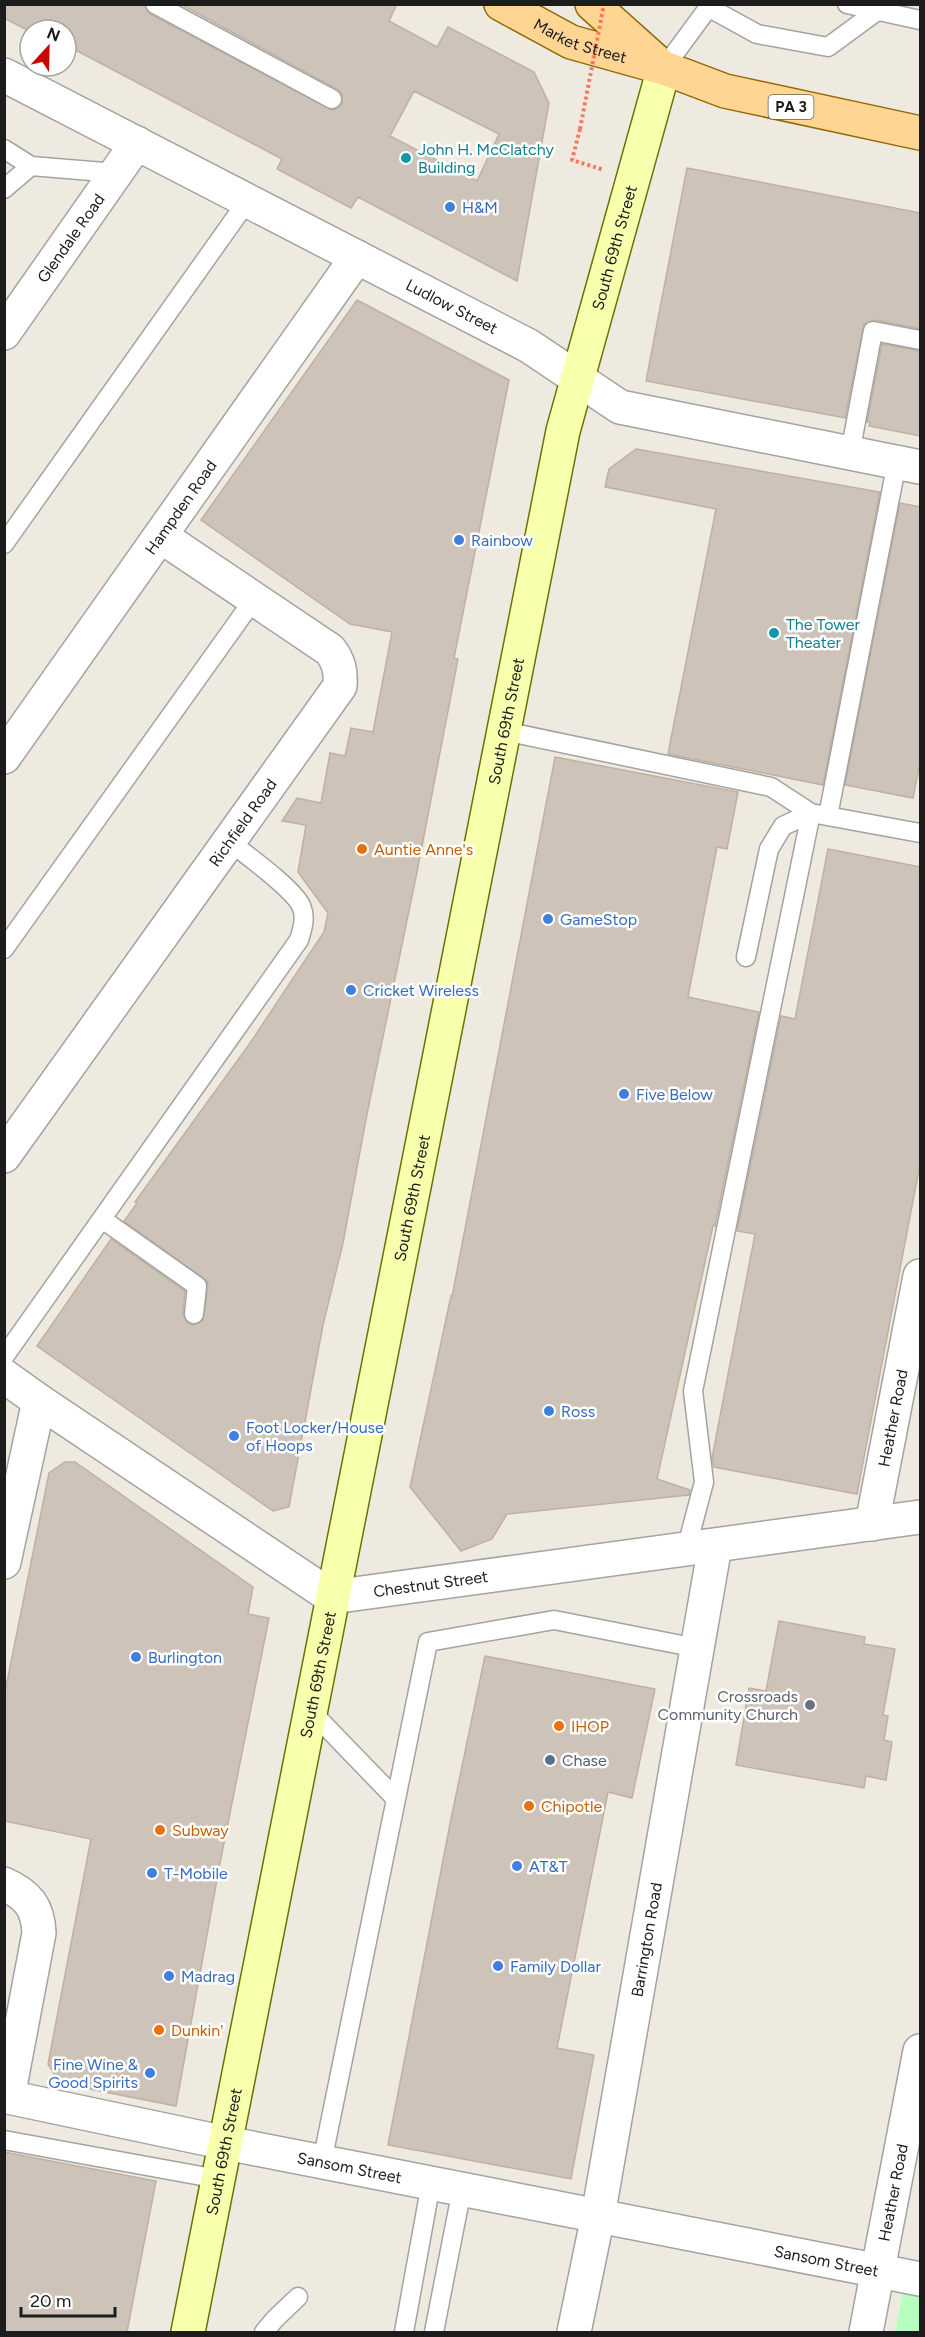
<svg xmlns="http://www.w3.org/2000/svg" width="925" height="2337" viewBox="0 0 925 2337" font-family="Figtree,sans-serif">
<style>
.park{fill:#b7ffbf}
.building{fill:#cec3b9;stroke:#c1b0a1;stroke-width:1.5;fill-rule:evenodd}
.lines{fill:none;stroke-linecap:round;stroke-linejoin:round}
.service-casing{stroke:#a3a3a3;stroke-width:21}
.minor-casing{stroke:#a3a3a3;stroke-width:36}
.tertiary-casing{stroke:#a3a3a3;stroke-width:36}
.secondary-casing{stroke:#647500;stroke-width:36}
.primary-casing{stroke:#936800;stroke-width:36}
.path{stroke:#ff7660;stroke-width:4;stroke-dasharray:3 3;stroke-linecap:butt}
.service{stroke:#fff;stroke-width:18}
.minor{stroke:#fff;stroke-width:33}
.tertiary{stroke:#fff;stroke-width:33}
.secondary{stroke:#f8ffad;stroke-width:33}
.primary{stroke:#ffd594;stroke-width:33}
.path-bridge{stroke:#ff7660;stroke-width:4;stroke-dasharray:3 3;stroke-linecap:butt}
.culture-dot{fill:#0f9aa8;stroke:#fff;stroke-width:2}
.shop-dot{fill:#3f7fe0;stroke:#fff;stroke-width:2}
.food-dot{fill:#e8710a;stroke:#fff;stroke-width:2}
.worship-dot{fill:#6b7280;stroke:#fff;stroke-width:2}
.service-dot{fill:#5c6f8a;stroke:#fff;stroke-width:2}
.labels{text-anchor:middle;stroke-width:5;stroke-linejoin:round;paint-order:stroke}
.shield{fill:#fff;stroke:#606060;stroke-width:1.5}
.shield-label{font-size:15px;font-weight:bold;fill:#1c1c1c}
.street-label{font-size:16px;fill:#1c1c1c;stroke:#fff}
.culture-label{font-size:16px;fill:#0d838f;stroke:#fff;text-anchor:start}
.shop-label{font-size:16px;fill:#366cbe;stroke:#fff;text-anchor:start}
.food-label{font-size:16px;fill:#c56008;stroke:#fff;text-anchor:start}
.worship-label{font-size:16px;fill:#5b616d;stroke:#fff;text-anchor:end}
.service-label{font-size:16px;fill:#4e5e75;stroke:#fff;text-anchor:start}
</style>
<rect width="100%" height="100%" fill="#eeeae0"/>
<path class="park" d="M903,2292L920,2296V2332H895Z"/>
<path class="building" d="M4,4H144L150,14L332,110L337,109L342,104V94L337,89L180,4H397L389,21L437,47L448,27L534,72L549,103L517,281L358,197L351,208L277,169L282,159L66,45V30H27L4,18ZM414,91L499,134L477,181L390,136Z
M687,168L921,213V329L875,320L864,324L845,418L646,381Z
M357,300L509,380L454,658L458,659L417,872L367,1114L343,1243L323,1325L289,1507L273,1511L37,1346L111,1239L185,1291L183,1313L187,1323L193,1325L203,1320L208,1287L207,1281L124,1221L137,1203L135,1202L248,1046L324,932L328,913L298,872L306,825L282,821L297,798L321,803L330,753L345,756L351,728L373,732L392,632L350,624L201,520Z
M882,344L921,351V436L869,426L870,422H867Z
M636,449L880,492L823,785L668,754L716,509L605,487L609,469Z
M900,503L921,507V757L913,798L845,785Z
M555,757L738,792L727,849L717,847L688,997L759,1012L715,1226H713L657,1479L690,1490L689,1495L507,1514L492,1539L461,1551L410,1487L451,1296L452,1297Z
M828,849L921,867V1159L857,1494L714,1467L712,1458L755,1234L737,1231L781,1016L795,1019Z
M65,1462H75L253,1587L248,1614L269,1618L220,1863L176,2106L60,2083L48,2064L91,1839L4,1821V1697L49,1473Z
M779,1621L865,1637L864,1644L895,1649L883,1715L888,1716L884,1740L892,1742L886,1780L866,1776L864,1788L736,1765L749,1688L766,1691Z
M485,1656L655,1689L632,1798L608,1792L557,2048L594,2055L571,2179L388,2145L451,1819Z
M4,2152L156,2181L127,2332H4Z"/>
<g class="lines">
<g class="service-casing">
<path id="service" d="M155,4L332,99
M847,4L920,20
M708,7L757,34L828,47L877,11
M664,68L711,4
M4,149L31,166L116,173
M4,189L31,166
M850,453L873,331L920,340
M4,544L248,200
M504,731L771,787L811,813
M828,816L897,462
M4,949L254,599
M746,957L769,849L783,826L811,813
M102,1219L197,1286L194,1314
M4,1357L299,940C302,930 306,919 302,908C296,890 246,855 229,841
M686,1550L704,1482L693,1391L811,813L920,833
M309,1709L396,1799
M4,2140L218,2179
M322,2162L428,1642L554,1620L697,1648
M264,2332L275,2319L298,2297
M404,2332L431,2183
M434,2332L462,2189"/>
</g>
<g class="minor-casing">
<g id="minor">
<path id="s1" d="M4,75L529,346L620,407L920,467"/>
<path id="s2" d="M4,333L137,143"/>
<path id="s3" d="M4,757L357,257"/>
<path id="s4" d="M4,1156L340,686C341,671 339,662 330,650L162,537"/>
<path id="s5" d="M872,1524L920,1276"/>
<path d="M4,1562L39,1401"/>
<path id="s6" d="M4,1884C28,1895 38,1907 39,1933L8,2097L226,2143L920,2279"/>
<path id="s7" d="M574,2332L598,2216L715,1546"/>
<path id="s8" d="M866,2332L920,2051"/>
</g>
</g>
<g class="tertiary-casing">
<g id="tertiary">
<path id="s9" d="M4,1376L39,1401L332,1597L920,1517"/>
</g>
</g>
<g class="secondary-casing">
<g id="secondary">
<path id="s10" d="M188,2332L563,431L664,68"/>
</g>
</g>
<g class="primary-casing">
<g id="primary">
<path id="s11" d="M501,4L571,42L664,68L725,91L920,133"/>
<path d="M592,4L658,63"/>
</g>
</g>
<path class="path" d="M580,129L572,160L604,170"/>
<use href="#service" class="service"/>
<use href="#minor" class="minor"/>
<use href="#tertiary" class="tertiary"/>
<use href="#secondary" class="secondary"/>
<use href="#primary" class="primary"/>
<path class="path-bridge" d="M580,129L604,4"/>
</g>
<g class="culture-dot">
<circle cx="406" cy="158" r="6"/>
<circle cx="774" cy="633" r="6"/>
</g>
<g class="shop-dot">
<circle cx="450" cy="207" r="6"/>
<circle cx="459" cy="540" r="6"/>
<circle cx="548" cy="919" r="6"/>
<circle cx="351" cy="990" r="6"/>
<circle cx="624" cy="1094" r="6"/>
<circle cx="549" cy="1411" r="6"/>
<circle cx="234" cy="1436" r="6"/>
<circle cx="136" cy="1657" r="6"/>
<circle cx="517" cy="1866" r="6"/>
<circle cx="152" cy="1873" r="6"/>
<circle cx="498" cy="1966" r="6"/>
<circle cx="169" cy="1976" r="6"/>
<circle cx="150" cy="2073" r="6"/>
</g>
<g class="food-dot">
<circle cx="362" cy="849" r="6"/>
<circle cx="559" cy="1726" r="6"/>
<circle cx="529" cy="1806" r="6"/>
<circle cx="160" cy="1830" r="6"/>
<circle cx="159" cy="2030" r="6"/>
</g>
<circle class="worship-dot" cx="810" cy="1705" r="6"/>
<circle class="service-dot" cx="550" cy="1760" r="6"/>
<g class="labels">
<rect class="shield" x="768.5" y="95" width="45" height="24" rx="4.5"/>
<g class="shield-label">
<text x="791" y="112">PA 3</text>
</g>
<g class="street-label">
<text dy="6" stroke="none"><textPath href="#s11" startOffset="88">Market Street</textPath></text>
<text dy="6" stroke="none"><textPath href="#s2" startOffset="116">Glendale Road</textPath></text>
<text dy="6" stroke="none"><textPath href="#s10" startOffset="2128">South 69th Street</textPath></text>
<text dy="6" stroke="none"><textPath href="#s1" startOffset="504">Ludlow Street</textPath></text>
<text dy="6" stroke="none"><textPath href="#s3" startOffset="306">Hampden Road</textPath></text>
<text dy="6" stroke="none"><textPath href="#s10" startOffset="1642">South 69th Street</textPath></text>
<text dy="6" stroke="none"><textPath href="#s4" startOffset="410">Richfield Road</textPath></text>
<text dy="6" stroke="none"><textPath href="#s10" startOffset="1156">South 69th Street</textPath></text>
<text dy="6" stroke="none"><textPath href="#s5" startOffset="108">Heather Road</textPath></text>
<text dy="6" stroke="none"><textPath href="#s9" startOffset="495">Chestnut Street</textPath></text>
<text dy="6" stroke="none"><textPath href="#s10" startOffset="670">South 69th Street</textPath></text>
<text dy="6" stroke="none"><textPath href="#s7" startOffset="399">Barrington Road</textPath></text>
<text dy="6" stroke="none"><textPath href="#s10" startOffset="184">South 69th Street</textPath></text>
<text dy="6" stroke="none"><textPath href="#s6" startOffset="580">Sansom Street</textPath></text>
<text dy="6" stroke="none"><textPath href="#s8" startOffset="142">Heather Road</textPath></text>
<text dy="6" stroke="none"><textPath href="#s6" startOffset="1066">Sansom Street</textPath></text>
</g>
<g class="culture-label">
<text x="418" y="155">John H. McClatchy<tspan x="418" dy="18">Building</tspan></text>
<text x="786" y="630">The Tower<tspan x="786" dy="18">Theater</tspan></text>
</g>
<g class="shop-label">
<text x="462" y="213">H&amp;M</text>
<text x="471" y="546">Rainbow</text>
<text x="560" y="925">GameStop</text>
<text x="363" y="996">Cricket Wireless</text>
<text x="636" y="1100">Five Below</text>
<text x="561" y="1417">Ross</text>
<text x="246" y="1433">Foot Locker/House<tspan x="246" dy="18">of Hoops</tspan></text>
<text x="148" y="1663">Burlington</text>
<text x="529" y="1872">AT&amp;T</text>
<text x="164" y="1879">T-Mobile</text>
<text x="510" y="1972">Family Dollar</text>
<text x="181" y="1982">Madrag</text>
<text x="138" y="2070" text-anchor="end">Fine Wine &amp;<tspan x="138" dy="18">Good Spirits</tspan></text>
</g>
<g class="food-label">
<text x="374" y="855">Auntie Anne's</text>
<text x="571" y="1732">IHOP</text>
<text x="541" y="1812">Chipotle</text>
<text x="172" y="1836">Subway</text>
<text x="171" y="2036">Dunkin'</text>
</g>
<g class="worship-label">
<text x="798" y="1702">Crossroads<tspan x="798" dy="18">Community Church</tspan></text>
</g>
<g class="service-label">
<text x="562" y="1766">Chase</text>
</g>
</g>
<rect width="925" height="2337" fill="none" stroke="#1c1c1c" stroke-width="12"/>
<g transform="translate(48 48) rotate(22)"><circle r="28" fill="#ffffff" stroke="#a4a4a4" stroke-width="1.5"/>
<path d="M0-4.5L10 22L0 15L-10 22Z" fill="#c70700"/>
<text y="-9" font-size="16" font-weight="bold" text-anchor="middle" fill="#1c1c1c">N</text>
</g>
<path d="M21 2307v9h94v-9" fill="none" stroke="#1c1c1c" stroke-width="3"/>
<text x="30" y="2307" font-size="18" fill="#1c1c1c" stroke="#ffffff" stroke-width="4.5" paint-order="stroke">20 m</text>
</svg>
